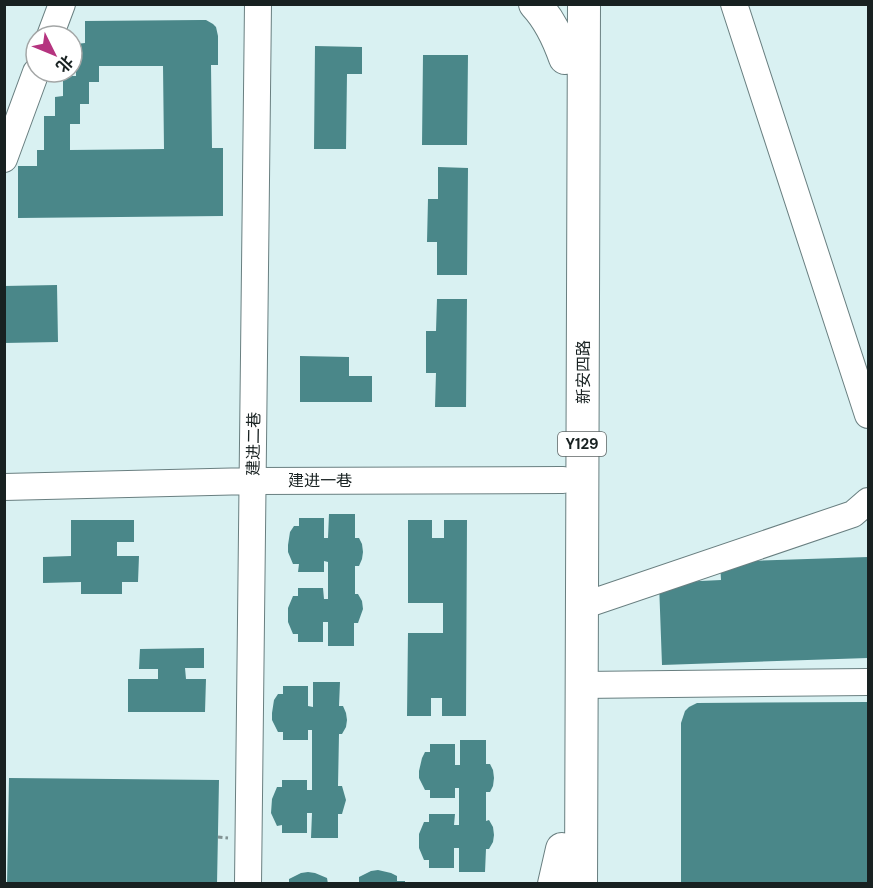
<svg xmlns="http://www.w3.org/2000/svg" width="873" height="888" viewBox="0 0 873 888" font-family="'DM Sans','Noto Sans SC',sans-serif">
<style>
.building{fill:#4a8789;fill-rule:evenodd}
.lines{fill:none;stroke-linecap:round;stroke-linejoin:round}
.minor-casing{stroke:#697f80;stroke-width:28}
.major-casing{stroke:#697f80;stroke-width:34}
.path{stroke:#829394;stroke-width:3;stroke-dasharray:4.5 3;stroke-linecap:butt}
.minor{stroke:#fff;stroke-width:26}
.major{stroke:#fff;stroke-width:32}
.labels{text-anchor:middle;stroke-width:6;stroke-linejoin:round;paint-order:stroke}
.shield{fill:#fff;stroke:#5d6464;stroke-width:1.5}
.shield-label{font-size:15px;font-weight:bold;fill:#182121}
.street-label{font-size:16px;fill:#182121;stroke:#fff}
</style>
<rect width="100%" height="100%" fill="#d9f1f2"/>
<path class="building" d="M201,20H206L213,24L216,27L218,36V65H211L212,148H223V216L18,218V166H37V150H44V116H55V97L63,96V76H76V44L85,43V21ZM99,66H163L164,149L70,150V124H80V104H89V82H99Z
M315,46L362,47V74H347L346,149H314Z
M423,55H468L467,145H422Z
M438,167L468,168L467,275H437V242H427L428,199H438Z
M57,285L58,342L4,343V286Z
M437,299H467L466,407H435L436,373H426V331H436Z
M300,356L349,357V376H372V402H300Z
M329,514H355V538H359L362,544L363,552L362,559L359,566H355V594H358L362,601L363,609L358,623H354V646H328V622H323V642H298V634H293L288,622V608L293,596H298V588H323L324,599H328V562L324,561V572H298L299,564H293L288,552V545L290,532L294,526H299V518H324V538H328Z
M71,520H134V542H117V556H139L138,582H122V594H81V582L43,583V557L71,556Z
M408,520H432V538H444V520H467L466,716H442V698H431V716H407L408,633H443V603H408Z
M868,557V658L662,665L659,583L721,580L720,562Z
M204,648V668H185L186,679H206L205,712H128V679H158V669H139L140,649Z
M313,682H340L339,706H343L346,713L347,720L346,727L342,734H339L338,786H342L346,800L342,814H338V838H311L312,813H307V833H282V825L277,826L271,813L272,799L277,787H282V780H307V790H312V730H308V740H283V732H278L272,720V713L274,700L278,694H283V686H308V706L313,707Z
M868,702V884H681V723L685,711L689,707L697,703Z
M460,740H486V764H490L493,770L494,778L493,786L490,792H486V821L489,820L493,827L494,835L493,842L489,849H486L485,872H459V848H454V868H429V860H424L419,848V834L424,822H429V814H455L454,825H459V788H455V798H430V790H425L419,778V771L422,758L425,752H430V744H455V765H460Z
M9,778L219,780L217,884H7Z
M378,870L391,873L397,876V881H405V884H359V877L371,871Z
M308,872L315,873L327,878L328,884H289V879L301,873Z"/>
<g class="lines">
<g class="minor-casing">
<path id="minor" d="M734,4L868,415
M50,36L62,4
M4,159L36,72
M4,487L252,481L563,480
M582,606L853,514L868,501
M581,685L868,682
M248,884L258,4"/>
</g>
<g class="major-casing">
<path id="major" d="M535,4C550,20 558,38 565,58
M554,884L562,849
M581,884L584,4"/>
</g>
<path class="path" d="M218,837L228,838"/>
<use href="#minor" class="minor"/>
<use href="#major" class="major"/>
</g>
<g class="labels">
<rect class="shield" x="558" y="432" width="48" height="24" rx="4.5"/>
<g class="shield-label">
<text x="582" y="449">Y129</text>
</g>
<g class="street-label">
<text transform="translate(583 372) rotate(-90)" y="6">新安四路</text>
<text transform="translate(253 444) rotate(-89)" y="6">建进二巷</text>
<text x="320" y="486">建进一巷</text>
</g>
</g>
<rect width="873" height="888" fill="none" stroke="#182121" stroke-width="12"/>
<g transform="translate(54 54) rotate(133)"><circle r="28" fill="#ffffff" stroke="#a3a6a6" stroke-width="1.5"/>
<path d="M0-4.5L10 22L0 15L-10 22Z" fill="#b5347f"/>
<text y="-9" font-size="16" font-weight="bold" text-anchor="middle" fill="#182121">北</text>
</g>
</svg>
